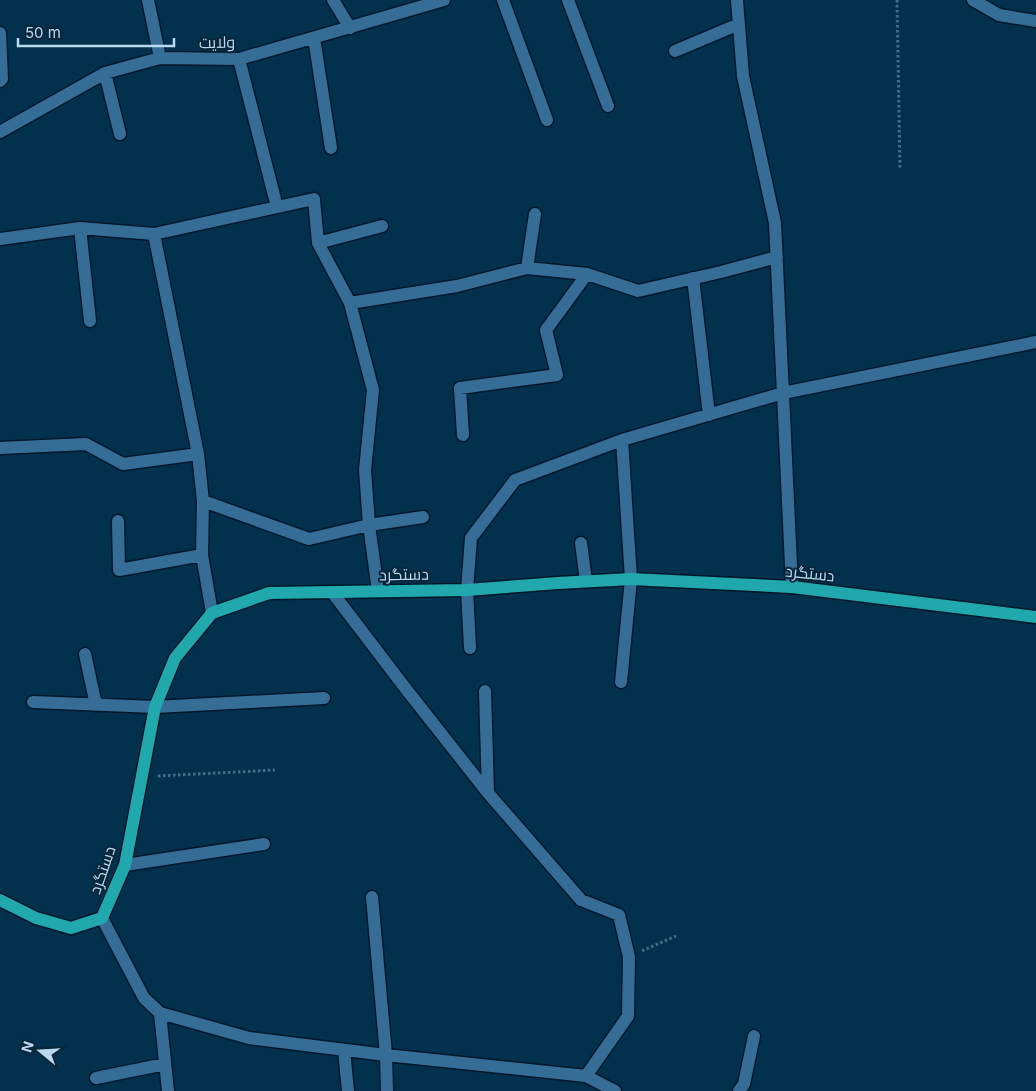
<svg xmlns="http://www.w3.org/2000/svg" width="1036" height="1091" viewBox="0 0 1036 1091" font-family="Inter,Cairo,sans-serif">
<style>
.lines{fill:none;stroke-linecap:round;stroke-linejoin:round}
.minor-casing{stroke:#00182b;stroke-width:15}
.major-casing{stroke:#00182b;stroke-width:15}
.path{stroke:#466e89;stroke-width:3;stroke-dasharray:2.5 2.5;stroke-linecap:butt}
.minor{stroke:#356d96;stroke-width:12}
.major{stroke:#20a8ac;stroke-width:12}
.labels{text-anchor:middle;stroke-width:4;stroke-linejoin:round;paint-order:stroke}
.street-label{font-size:16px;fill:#bcd8ef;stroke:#08273b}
</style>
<rect width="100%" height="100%" fill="#02314e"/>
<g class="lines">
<g class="minor-casing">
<path id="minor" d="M148,0L160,58
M333,0L350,28
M503,0L547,120
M568,0L608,106
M737,0L743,76L775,223L792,587
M973,0L999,15L1036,21
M0,33L2,79L0,81
M314,38L331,148
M675,51L739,24
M239,59L277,207
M105,73L120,134
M0,132L105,73L160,58L239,59L444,0
M80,228L90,321
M154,234L198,454L203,501L202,555L212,613
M0,239L80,228L154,234L314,199L318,243L350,303L373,390L365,470L369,525L378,591
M318,243L382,226
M527,268L535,214
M693,278L709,415
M350,303L457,286L527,268L587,274L638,291L721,272L777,257
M463,435L460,388L557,375L546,330L587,274
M0,448L86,444L123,464L198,454
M203,501L309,539L369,525L423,517
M118,521L119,570L202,555
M581,543L586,581
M332,592L406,689L488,793L581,900L619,915L629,957L628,1016L586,1076
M470,648L467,590L471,538L515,480L622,440L783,393L1036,342
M85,654L96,705
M621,682L631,579L622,440
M485,691L488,793
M33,702L155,707L324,698
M125,865L264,844
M372,897L386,1055L586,1076L615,1091
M102,918L144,998L160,1013L249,1038L386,1055L387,1091
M160,1013L168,1091
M344,1050L348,1091
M96,1078L165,1064
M739,1091L744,1084L754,1036"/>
</g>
<g class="major-casing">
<path id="major" d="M0,900L36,918L71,928L102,918L125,865L155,707L175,658L212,613L269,593L467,590L558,583L631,579L792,587L1036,617"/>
</g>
<path class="path" d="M897,0L900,170
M158,776L275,770
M642,951L676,936"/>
<use href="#minor" class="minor"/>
<use href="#major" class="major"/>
</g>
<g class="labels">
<g class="street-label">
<text transform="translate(217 42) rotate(-1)" y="6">ولایت</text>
<text transform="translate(810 573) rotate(6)" y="6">دستگرد</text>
<text transform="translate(404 574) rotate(-1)" y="6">دستگرد</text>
<text transform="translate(102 870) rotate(-71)" y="6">دستگرد</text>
</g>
</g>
<g transform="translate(40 1051) rotate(288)" stroke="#08273b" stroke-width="4" paint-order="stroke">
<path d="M0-4L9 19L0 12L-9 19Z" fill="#bcd8ef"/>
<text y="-8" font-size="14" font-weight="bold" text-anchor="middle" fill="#bcd8ef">N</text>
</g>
<path d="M18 38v8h156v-8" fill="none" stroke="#bcd8ef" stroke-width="2.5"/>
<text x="25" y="38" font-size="15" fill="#bcd8ef" stroke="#08273b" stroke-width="4" paint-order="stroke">50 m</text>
</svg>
